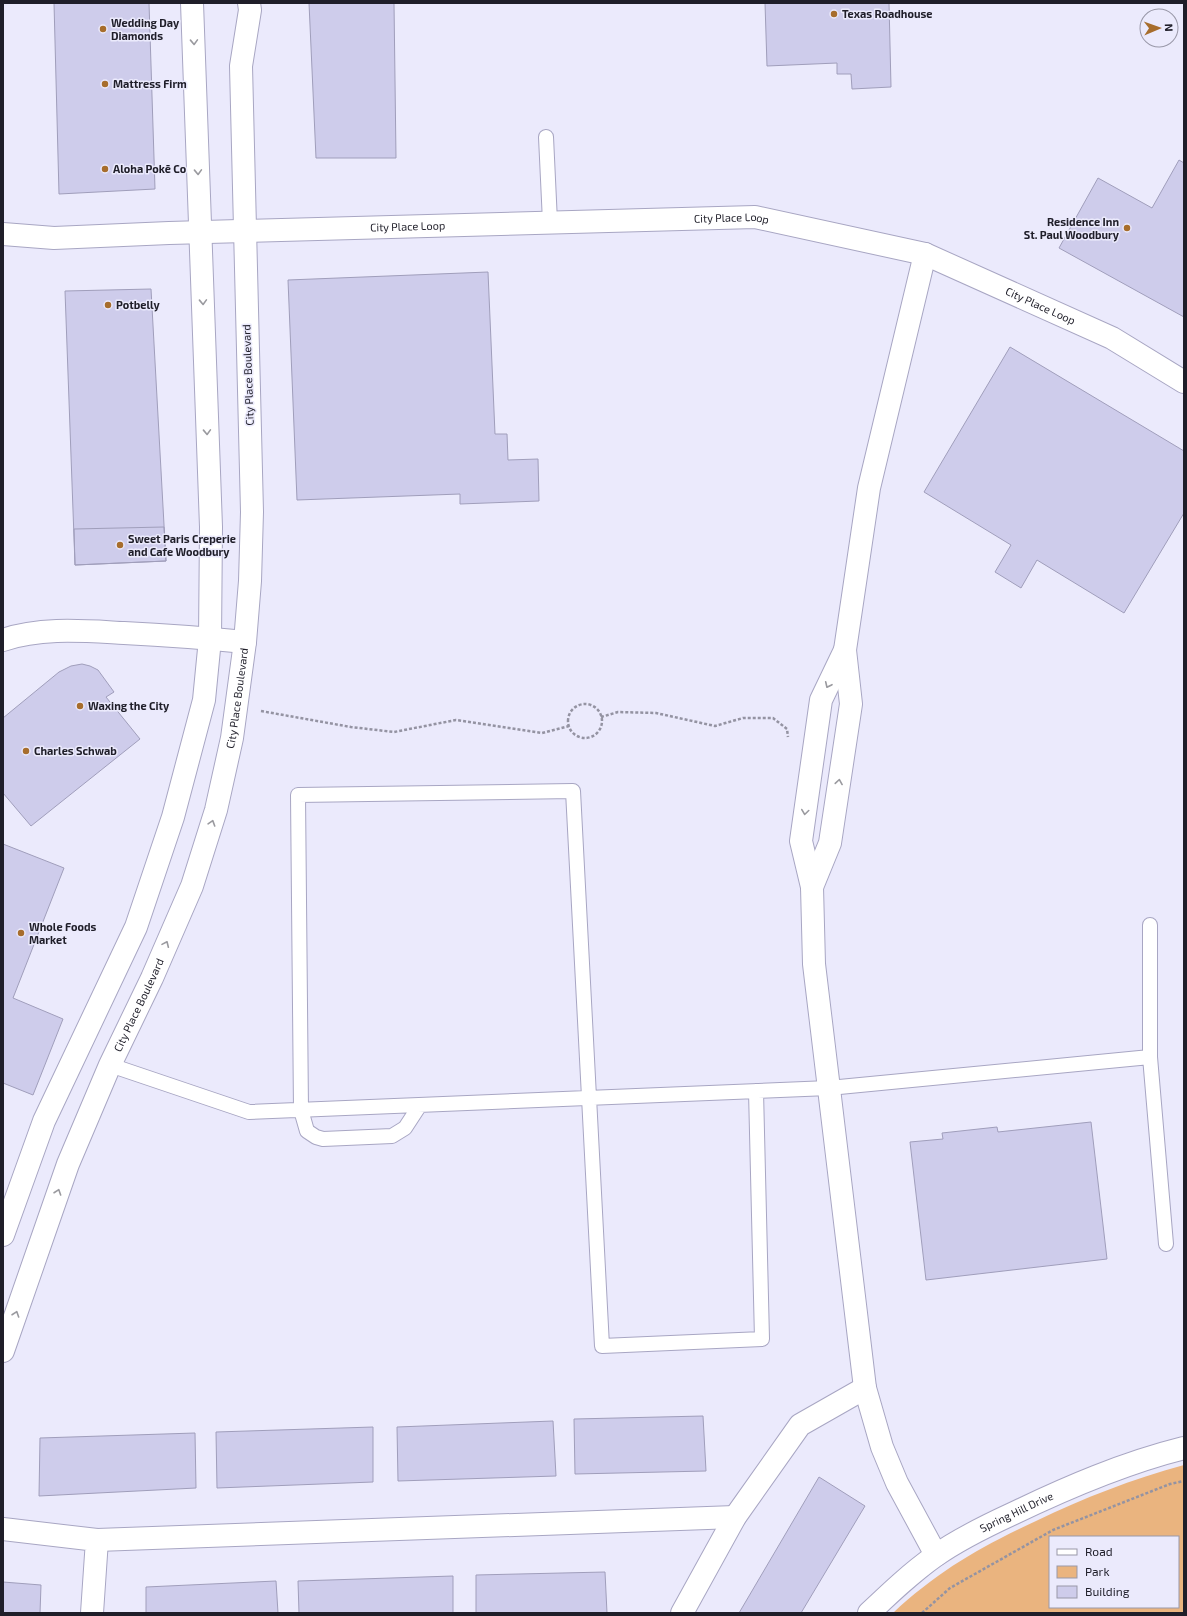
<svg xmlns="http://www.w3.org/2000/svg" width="1187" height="1616" viewBox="0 0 1187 1616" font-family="'Exo 2',sans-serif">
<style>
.green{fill:#eab47f;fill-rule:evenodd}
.building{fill:#cecceb;stroke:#a09ebb}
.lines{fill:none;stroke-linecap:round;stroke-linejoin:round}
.service-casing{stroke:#a8a6c3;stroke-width:16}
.minor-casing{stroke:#a8a6c3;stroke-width:24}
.tertiary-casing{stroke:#a8a6c3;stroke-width:24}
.path{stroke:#9493a2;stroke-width:2.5;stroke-dasharray:3 2;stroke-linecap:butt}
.service{stroke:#fff;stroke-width:14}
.minor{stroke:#fff;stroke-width:22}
.tertiary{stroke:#fff;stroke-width:22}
.oneway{stroke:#9a9a9f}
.poi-dot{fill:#a76d2c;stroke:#ebeafc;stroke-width:1.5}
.labels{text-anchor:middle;stroke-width:3;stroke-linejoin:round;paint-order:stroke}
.poi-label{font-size:11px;font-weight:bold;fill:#1f1e29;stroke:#ebeafc;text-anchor:start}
.street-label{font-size:11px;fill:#1f1e29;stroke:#ebeafc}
</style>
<rect width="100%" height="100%" fill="#ebeafc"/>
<path class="green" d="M1184,1465V1613H893C938,1571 980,1547 1036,1521C1084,1498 1132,1479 1184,1465ZM1050,1537H1178V1607H1050Z"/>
<path class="building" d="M54,3H149L155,189L59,194Z
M309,3H394L396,158H316Z
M765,3H889L891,87L852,89L851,74H837V63L767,66Z
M1179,160L1184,163V317L1059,248L1098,178L1152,208Z
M488,272L495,434H507L508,460L538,459L539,501L460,504V494L297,500L288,280Z
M151,289L166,561L75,565L65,291Z
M1010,347L1184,451V513L1124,613L1037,560L1021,588L995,572L1011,545L924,492Z
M164,527L166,561L75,565L74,529Z
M82,664L90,666L98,670L114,692L106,697L140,739L31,826L3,793V718L59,672L71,666Z
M3,844L64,868L13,998L63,1019L33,1095L3,1083Z
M1091,1122L1107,1259L926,1280L910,1142L943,1139L942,1133L997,1127L998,1132Z
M703,1416L706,1471L575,1474L574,1419Z
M553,1421L556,1476L398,1481L397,1427Z
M373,1427V1482L217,1488L216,1432Z
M195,1433L196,1488L39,1496L40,1438Z
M819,1477L865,1506L801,1613H739Z
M605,1572L607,1613H476V1575Z
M453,1576V1613H299L298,1581Z
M276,1581L278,1613H146V1587Z
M3,1582L41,1585L40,1613H3Z"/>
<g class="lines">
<g class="service-casing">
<path id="service" d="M546,137L550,222
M1150,925V1057
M110,1065L249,1112L829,1088L1150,1057L1166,1244
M420,1105L405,1128L392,1136L323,1139L316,1137L307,1131L301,1110L298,795L573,791L602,1346L762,1339L756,1091"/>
</g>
<g class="minor-casing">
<g id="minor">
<path id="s1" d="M3,234L54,238L169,233L755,217L925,254L1112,338L1184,382"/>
<path d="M3,640C41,627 84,631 124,633C164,635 205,638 245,642"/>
<path d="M845,650L821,700L801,841L812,887L814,964L865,1388L882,1447L897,1483L936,1555"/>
<path d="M812,887L830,843L851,704L845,650L869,488L925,254"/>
<path d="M3,1529L97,1540L92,1613"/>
<path d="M97,1540L735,1517"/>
<path d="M682,1613L735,1517L800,1425L865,1388"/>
</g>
</g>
<g class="tertiary-casing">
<g id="tertiary">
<path d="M3,1235L44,1121L136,927L173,817L204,700L210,639L211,527L192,3"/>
<path id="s2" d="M3,1351L68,1164L110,1065L152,978L192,886L216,810L232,738L245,642L250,581L252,512L241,66L250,10L249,3"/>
<path id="s3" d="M869,1613C890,1593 911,1573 935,1556C959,1539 986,1526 1012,1514C1068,1487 1124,1463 1184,1448"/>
</g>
</g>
<path class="path" d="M568 721a17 17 0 1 1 34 0a17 17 0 1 1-34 0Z
M261,711L351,727L394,732L456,720L542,733L569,726
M601,717L618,712L656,713L715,726L743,718H773L787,729L788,737
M922,1613L950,1588L1053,1530L1170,1484L1184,1481"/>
<use href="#service" class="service"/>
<use href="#minor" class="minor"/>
<use href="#tertiary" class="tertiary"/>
</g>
<defs><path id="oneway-chevron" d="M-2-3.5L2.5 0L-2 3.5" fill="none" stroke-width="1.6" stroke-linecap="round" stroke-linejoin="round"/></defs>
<g class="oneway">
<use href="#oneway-chevron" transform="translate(194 42) rotate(88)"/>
<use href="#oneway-chevron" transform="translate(198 172) rotate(88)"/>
<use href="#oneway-chevron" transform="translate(203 302) rotate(88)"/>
<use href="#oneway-chevron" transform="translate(207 432) rotate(88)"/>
<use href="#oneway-chevron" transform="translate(828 685) rotate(115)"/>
<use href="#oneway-chevron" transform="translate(839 782) rotate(-81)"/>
<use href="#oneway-chevron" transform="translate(805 812) rotate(98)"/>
<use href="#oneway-chevron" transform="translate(212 823) rotate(-72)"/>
<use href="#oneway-chevron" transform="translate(166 944) rotate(-66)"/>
<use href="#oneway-chevron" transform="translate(58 1192) rotate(-71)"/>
<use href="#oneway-chevron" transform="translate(16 1314) rotate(-71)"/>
</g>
<g class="poi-dot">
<circle cx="834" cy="14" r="4"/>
<circle cx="103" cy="29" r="4"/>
<circle cx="105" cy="84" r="4"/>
<circle cx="105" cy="169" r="4"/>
<circle cx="1127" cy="228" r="4"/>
<circle cx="108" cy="305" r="4"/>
<circle cx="120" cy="545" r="4"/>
<circle cx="80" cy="706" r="4"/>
<circle cx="26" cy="751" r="4"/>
<circle cx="21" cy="933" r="4"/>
</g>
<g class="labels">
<g class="poi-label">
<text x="842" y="18">Texas Roadhouse</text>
<text x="111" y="27">Wedding Day<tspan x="111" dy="13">Diamonds</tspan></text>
<text x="113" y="88">Mattress Firm</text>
<text x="113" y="173">Aloha Pokē Co</text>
<text x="1119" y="226" text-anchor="end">Residence Inn<tspan x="1119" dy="13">St. Paul Woodbury</tspan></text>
<text x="116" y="309">Potbelly</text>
<text x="128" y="543">Sweet Paris Creperie<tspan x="128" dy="13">and Cafe Woodbury</tspan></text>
<text x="88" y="710">Waxing the City</text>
<text x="34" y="755">Charles Schwab</text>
<text x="29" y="931">Whole Foods<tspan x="29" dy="13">Market</tspan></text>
</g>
<g class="street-label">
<text dy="4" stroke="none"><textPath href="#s1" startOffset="729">City Place Loop</textPath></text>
<text dy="4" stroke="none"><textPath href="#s1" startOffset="405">City Place Loop</textPath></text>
<text dy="4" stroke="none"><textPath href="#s1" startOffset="1053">City Place Loop</textPath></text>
<text transform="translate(248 375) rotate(-92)" y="4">City Place Boulevard</text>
<text dy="4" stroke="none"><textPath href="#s2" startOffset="696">City Place Boulevard</textPath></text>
<text dy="4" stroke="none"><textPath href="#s2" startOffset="372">City Place Boulevard</textPath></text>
<text dy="4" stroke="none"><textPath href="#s3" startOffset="180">Spring Hill Drive</textPath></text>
</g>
</g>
<rect width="1187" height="1616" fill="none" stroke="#1f1e29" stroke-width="8"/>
<rect x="1049" y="1536" width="130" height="72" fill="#ebeafc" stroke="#9998a8"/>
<rect x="1057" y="1549" width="20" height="6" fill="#ffffff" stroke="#9998a8"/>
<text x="1085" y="1556" font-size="12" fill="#1f1e29">Road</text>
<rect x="1057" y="1566" width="20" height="12" fill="#eab47f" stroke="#9998a8"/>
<text x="1085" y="1576" font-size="12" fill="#1f1e29">Park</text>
<rect x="1057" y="1586" width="20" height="12" fill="#cecceb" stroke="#9998a8"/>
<text x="1085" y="1596" font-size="12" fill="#1f1e29">Building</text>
<g transform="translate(1159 28) rotate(88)"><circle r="19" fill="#ebeafc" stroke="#9998a8"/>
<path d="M0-3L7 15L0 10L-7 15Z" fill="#a76d2c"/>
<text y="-6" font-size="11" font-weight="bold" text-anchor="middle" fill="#1f1e29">N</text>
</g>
</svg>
